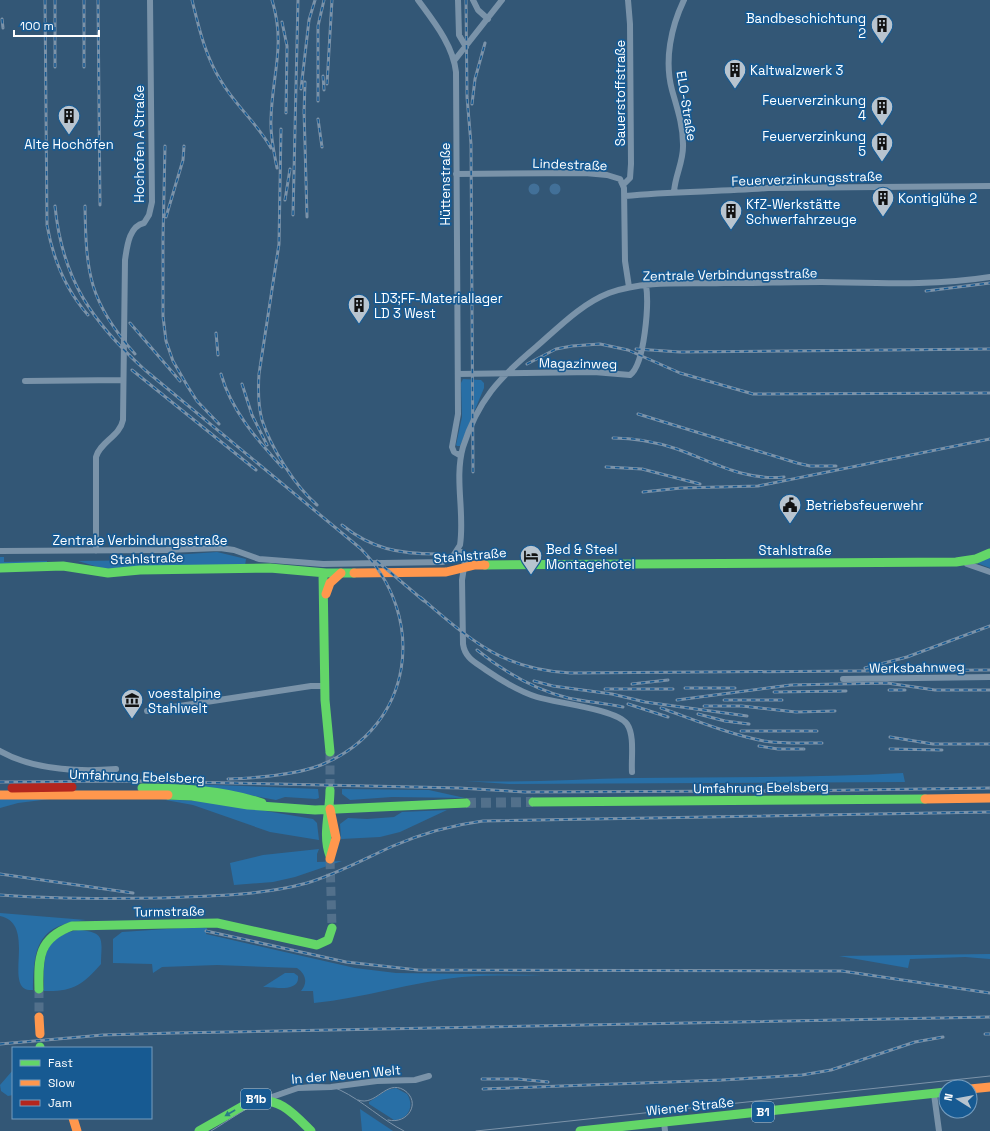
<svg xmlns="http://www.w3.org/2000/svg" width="990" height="1131" viewBox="0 0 990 1131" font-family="'Space Grotesk',sans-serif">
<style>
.green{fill:#286fa6}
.water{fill:#427098}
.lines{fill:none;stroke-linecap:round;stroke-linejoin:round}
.secondary-tunnel{stroke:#52708b;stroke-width:9;stroke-dasharray:9 4.5;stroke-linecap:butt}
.primary-tunnel{stroke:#52708b;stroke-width:10;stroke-dasharray:10 5;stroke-linecap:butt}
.street{stroke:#7a93a9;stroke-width:6}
.fast{stroke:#63d668;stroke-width:9}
.slow{stroke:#ff974d;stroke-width:9}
.jam{stroke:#b3261e;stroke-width:9}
.tram{stroke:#7c93a9;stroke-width:1}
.rail-casing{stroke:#7c93a9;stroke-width:3}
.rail{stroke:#175a92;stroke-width:1.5;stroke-dasharray:4.5;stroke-linecap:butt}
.oneway{fill:#2a7988}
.labels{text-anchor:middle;stroke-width:3.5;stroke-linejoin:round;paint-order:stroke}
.shield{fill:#175a92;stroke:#b9cede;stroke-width:1}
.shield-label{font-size:12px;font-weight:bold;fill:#fff}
.poi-label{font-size:13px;fill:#fff;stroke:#175a92;text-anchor:start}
.street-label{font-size:13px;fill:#fff;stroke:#175a92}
</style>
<rect width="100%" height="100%" fill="#335776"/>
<path class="green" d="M463,379L481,380L484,383V388L460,446H457L456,445L462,417L461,383Z
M217,552L246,559L245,566L105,569L78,561L160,560V556Z
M990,556V568L977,563Z
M0,557H4V562L47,561V563L0,564Z
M903,773L905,782L509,784L465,781C522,783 579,779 635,778C725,777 814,778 903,773Z
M188,784L318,789L319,798L316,799L285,797L276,800Z
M342,789L429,790L465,798L392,797L350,800L342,794Z
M0,799H50L18,803L0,808Z
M160,799L213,802L313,819L317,823L319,840L270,832L193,805Z
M447,810L400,832L380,837L341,839L340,824L348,818L367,819L394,817L402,812Z
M319,849L317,854V862L342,861L295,877L273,882L234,885L230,863L263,855Z
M0,913L86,920C37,925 34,947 33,990C0,993 39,924 0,916Z
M196,927L207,928L206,934L355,968L396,973L544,975C517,976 489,975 462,977C412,982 364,998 314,1003L313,991H301C308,983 306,974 297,968L217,965L162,967L153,973L152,964L113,963V939L122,932Z
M79,930C107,932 101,941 101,964C83,985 72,992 44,991C44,959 41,936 79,930Z
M990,954V959L965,957L910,959L908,968L839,956Z
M285,973H294L298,976C300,993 273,987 263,987Z
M13,1070V1095L8,1096L1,1091L0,1085Z
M396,1088L407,1094C415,1106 408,1120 394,1120L369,1104V1102L387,1090Z
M360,1109L393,1131H362Z"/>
<path class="water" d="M528.5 189a5.5 5.5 0 1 1 11 0a5.5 5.5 0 1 1-11 0Z
M549.5 189a5.5 5.5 0 1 1 11 0a5.5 5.5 0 1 1-11 0Z"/>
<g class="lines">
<path class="secondary-tunnel" d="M330,752V790
M330,860L332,928
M39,989V1017"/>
<path class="primary-tunnel" d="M466,803L533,802"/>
<path class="street" d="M418,0C434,22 453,45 456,72L458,414L452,447L454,452L461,456
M458,0L459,35L466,47
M473,0L478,10L488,19
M454,61L502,0
M456,174L585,173L607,175L620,179L624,188L625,261L629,287
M624,184L630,178L631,164L630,24L628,0
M674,192C675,175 684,161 683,144C683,125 677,108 672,90C664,60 671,27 684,0
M625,196C672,191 720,192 768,188L990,186
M458,374L594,372L630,375C645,364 649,303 646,285
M25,381L123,380
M458,550L462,553L465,561L462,580L463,644C465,658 475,662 486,670C502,681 518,691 537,697C556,703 616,709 627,724C635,736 631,758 632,772
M0,551L166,550L220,548L234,550L259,559L323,564L443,562L453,556L460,545C465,513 454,479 463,447C478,400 499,378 536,347C558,328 581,304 609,293C645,280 686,284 724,283C757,283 789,282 822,282C880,283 933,286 990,277
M96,551V457C100,442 120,436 123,420L125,260C127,247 129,226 144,223L149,215L152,202L150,0
M966,561L967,564L990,572
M843,679L990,677
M147,711L311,686H325
M0,751C34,770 78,772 116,769
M934,1094L939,1131
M266,1099L298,1088L331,1087L377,1081L415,1080L429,1076
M664,1122L665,1131"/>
<path class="fast" d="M485,565L956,562L976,559L990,553
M0,568L63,566L108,573L140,570L270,568L326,573H354
M323,573L325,700L330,752
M142,788C183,788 223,790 262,803
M330,790C330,813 322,834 330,856
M168,795L192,796L248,805L315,810L466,803
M533,802L925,799
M39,989C38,957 39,938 72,926L217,923L317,945L328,940L332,928
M40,1047V1048
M199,1131L252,1101C279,1096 294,1114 311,1131
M580,1131L946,1092"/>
<path class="slow" d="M354,573L446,572L475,565H485
M326,594L330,583L341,573
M0,795H168
M925,799L990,798
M330,809L336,838L330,859
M39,1017L40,1034
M970,1089L990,1087
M73,1118L77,1131"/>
<path class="jam" d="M12,788L72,787"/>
<path class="tram" d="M358,1100C376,1107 386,1079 404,1090C422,1102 408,1125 388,1120
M211,1131C246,1110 297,1070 340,1090C363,1101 382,1120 404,1131
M476,1131L990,1076"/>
<g class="rail-casing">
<path id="rail" d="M45,0L47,225C53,259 65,289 88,315
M55,0V67
M84,0V67
M98,0L100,205
M192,0C199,28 205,56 221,81C235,105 257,123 271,148
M272,0C286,45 272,75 271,119C270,136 274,152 277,168
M466,0L467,97L471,144L473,472
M2,19L3,28
M282,22L287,46L286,113
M323,76L324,90
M327,84L332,0
M301,89L309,20L315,0
M318,101V26L324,0
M472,104L475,79L485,43
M304,109L307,217
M304,114L305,82
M318,119L322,147
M281,129L279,244L259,374C258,389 258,405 262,420C271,448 295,486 317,505
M165,146L163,238V316L166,341L173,361L188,387L197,401L219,424
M285,200L290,169
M55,206C62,279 92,322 145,370L360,548C429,617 414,727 321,765C295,775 256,778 228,779
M85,206C86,273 89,302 135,354
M293,215L298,0
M166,217L183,160L184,146
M926,291L990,283
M130,323L180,381
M216,333L218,355
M636,349L680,352L990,349
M527,364L556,349L572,346L600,344L628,350L680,373L753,394L990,393
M132,370L256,470
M221,374C231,410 257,440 282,467
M242,384L252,415L267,445
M638,414L797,463L810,466H836
M613,438C636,438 656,442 677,449C713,462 744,481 784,477
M606,467L642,469L700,484
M643,492L681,488L758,486L990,439
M342,525C372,549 399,554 437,554
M377,561L424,601
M420,597C470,639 501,670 571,673L990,670
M477,650C503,671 535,690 568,698C586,702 605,703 623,707
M865,668L907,657L990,626
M534,681L553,686L612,694L645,702L747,716
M632,684L668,680
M685,688H735
M605,689H673
M889,690H905
M774,692L846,691
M677,700L791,685L887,683L935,690H990
M724,700H782
M628,704L668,717
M704,706H742L796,712L835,711
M661,708C695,720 728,734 764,741C783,744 803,743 822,743
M698,714L725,721L749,724
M741,731H817
M890,737L933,744H990
M759,746L778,749H804
M890,749L942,750
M0,782L138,781L459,788L525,792L788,791L990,788
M0,874L133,893
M0,895C53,899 106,899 160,898C210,896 259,896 307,883C337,874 364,859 393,846C421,834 452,825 483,821L990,812
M206,931L346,962L418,970L842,971L990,993
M985,1034H990
M0,1044L103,1035L174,1033L990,1017
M482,1079H518L548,1082
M483,1089L722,1080L802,1075L831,1070L915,1042L943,1037"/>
</g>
<use href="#rail" class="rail"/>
</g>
<defs><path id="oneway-solid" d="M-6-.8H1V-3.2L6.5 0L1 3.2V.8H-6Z"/></defs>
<use class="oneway" href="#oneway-solid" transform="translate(230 1113) rotate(150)"/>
<defs>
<g id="building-pin" transform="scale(1.15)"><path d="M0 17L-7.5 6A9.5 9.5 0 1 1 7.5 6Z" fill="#b8c4cf" stroke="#175a92"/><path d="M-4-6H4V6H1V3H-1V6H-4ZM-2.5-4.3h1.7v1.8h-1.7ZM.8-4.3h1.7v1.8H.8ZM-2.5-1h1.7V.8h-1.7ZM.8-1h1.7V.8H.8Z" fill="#111"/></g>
<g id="civic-pin" transform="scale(1.15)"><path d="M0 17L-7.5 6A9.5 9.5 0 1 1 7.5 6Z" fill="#b8c4cf" stroke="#175a92"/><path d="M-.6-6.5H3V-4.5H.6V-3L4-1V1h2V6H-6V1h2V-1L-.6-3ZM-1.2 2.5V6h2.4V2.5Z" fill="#111"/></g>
<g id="hotel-pin" transform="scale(1.15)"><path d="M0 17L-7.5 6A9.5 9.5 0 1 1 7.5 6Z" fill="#b8c4cf" stroke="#175a92"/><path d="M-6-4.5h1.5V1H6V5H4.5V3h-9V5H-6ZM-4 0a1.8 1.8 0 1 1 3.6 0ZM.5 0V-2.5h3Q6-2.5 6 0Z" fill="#111"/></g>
<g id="museum-pin" transform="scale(1.15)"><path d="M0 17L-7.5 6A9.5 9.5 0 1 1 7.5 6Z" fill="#b8c4cf" stroke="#175a92"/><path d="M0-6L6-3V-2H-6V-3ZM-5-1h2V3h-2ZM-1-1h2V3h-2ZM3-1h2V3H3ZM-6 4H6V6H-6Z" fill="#111"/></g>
</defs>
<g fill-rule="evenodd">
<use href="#building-pin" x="882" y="25"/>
<use href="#building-pin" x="735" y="70"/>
<use href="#building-pin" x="882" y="107"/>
<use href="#building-pin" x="69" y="116"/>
<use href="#building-pin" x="882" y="143"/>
<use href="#building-pin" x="883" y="198"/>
<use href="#building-pin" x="731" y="211"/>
<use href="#building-pin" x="359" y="305"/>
<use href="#civic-pin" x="790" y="505"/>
<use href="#hotel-pin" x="531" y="556"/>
<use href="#museum-pin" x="132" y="700"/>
</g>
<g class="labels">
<g class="shield">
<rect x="241" y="1089" width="30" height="20" rx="3"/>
<rect x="752" y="1102" width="22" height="20" rx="3"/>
</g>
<g class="shield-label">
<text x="256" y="1103">B1b</text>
<text x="763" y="1116">B1</text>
</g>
<g class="poi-label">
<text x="866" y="23" text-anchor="end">Bandbeschichtung<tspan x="866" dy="15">2</tspan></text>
<text x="750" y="75">Kaltwalzwerk 3</text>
<text x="866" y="105" text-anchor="end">Feuerverzinkung<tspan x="866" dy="15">4</tspan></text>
<text x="866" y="141" text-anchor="end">Feuerverzinkung<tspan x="866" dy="15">5</tspan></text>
<text x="69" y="149" text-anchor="middle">Alte Hochöfen</text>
<text x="898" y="203">Kontiglühe 2</text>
<text x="746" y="209">KfZ-Werkstätte<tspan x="746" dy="15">Schwerfahrzeuge</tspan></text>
<text x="374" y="303">LD3;FF-Materiallager<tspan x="374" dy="15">LD 3 West</tspan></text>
<text x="806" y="510">Betriebsfeuerwehr</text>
<text x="546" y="554">Bed &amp; Steel<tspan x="546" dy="15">Montagehotel</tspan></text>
<text x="148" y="698">voestalpine<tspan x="148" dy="15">Stahlwelt</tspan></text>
</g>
<g class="street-label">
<text transform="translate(620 93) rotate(-90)" y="5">Sauerstoffstraße</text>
<text transform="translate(687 106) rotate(81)" y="5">ELO-Straße</text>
<text transform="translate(139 144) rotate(-90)" y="5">Hochofen A Straße</text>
<text transform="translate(570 164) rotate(2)" y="5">Lindestraße</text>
<text transform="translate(807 178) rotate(-2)" y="5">Feuerverzinkungsstraße</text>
<text transform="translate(445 184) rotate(-90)" y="5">Hüttenstraße</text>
<text transform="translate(730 274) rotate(-1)" y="5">Zentrale Verbindungsstraße</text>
<text transform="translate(578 363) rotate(1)" y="5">Magazinweg</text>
<text x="140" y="545">Zentrale Verbindungsstraße</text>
<text x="795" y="555">Stahlstraße</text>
<text transform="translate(470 555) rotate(-5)" y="5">Stahlstraße</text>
<text transform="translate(147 558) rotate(-2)" y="5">Stahlstraße</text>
<text transform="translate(917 667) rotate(-1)" y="5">Werksbahnweg</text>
<text transform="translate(137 776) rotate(2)" y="5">Umfahrung Ebelsberg</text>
<text transform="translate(761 787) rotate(-1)" y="5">Umfahrung Ebelsberg</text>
<text transform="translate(169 911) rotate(-1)" y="5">Turmstraße</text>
<text transform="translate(346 1074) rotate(-5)" y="5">In der Neuen Welt</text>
<text transform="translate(690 1106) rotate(-6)" y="5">Wiener Straße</text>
</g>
</g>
<rect x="12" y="1047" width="140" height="72" fill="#175a92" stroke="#749cbe"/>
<rect x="20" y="1060" width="20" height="6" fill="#63d668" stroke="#749cbe"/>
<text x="48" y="1067" font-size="12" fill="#ffffff">Fast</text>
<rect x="20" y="1080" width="20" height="6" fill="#ff974d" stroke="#749cbe"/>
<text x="48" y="1087" font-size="12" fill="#ffffff">Slow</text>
<rect x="20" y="1100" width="20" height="6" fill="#b3261e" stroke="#749cbe"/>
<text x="48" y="1107" font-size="12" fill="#ffffff">Jam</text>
<g transform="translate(958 1099) rotate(281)"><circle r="19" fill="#175a92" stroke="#749cbe"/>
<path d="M0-3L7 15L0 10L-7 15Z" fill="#b8c4cf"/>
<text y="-6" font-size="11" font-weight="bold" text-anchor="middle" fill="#ffffff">N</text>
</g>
<path d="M14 30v6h85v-6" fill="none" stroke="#ffffff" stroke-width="2"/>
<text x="20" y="30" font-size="12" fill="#ffffff" stroke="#175a92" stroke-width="3" paint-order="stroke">100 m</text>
</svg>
